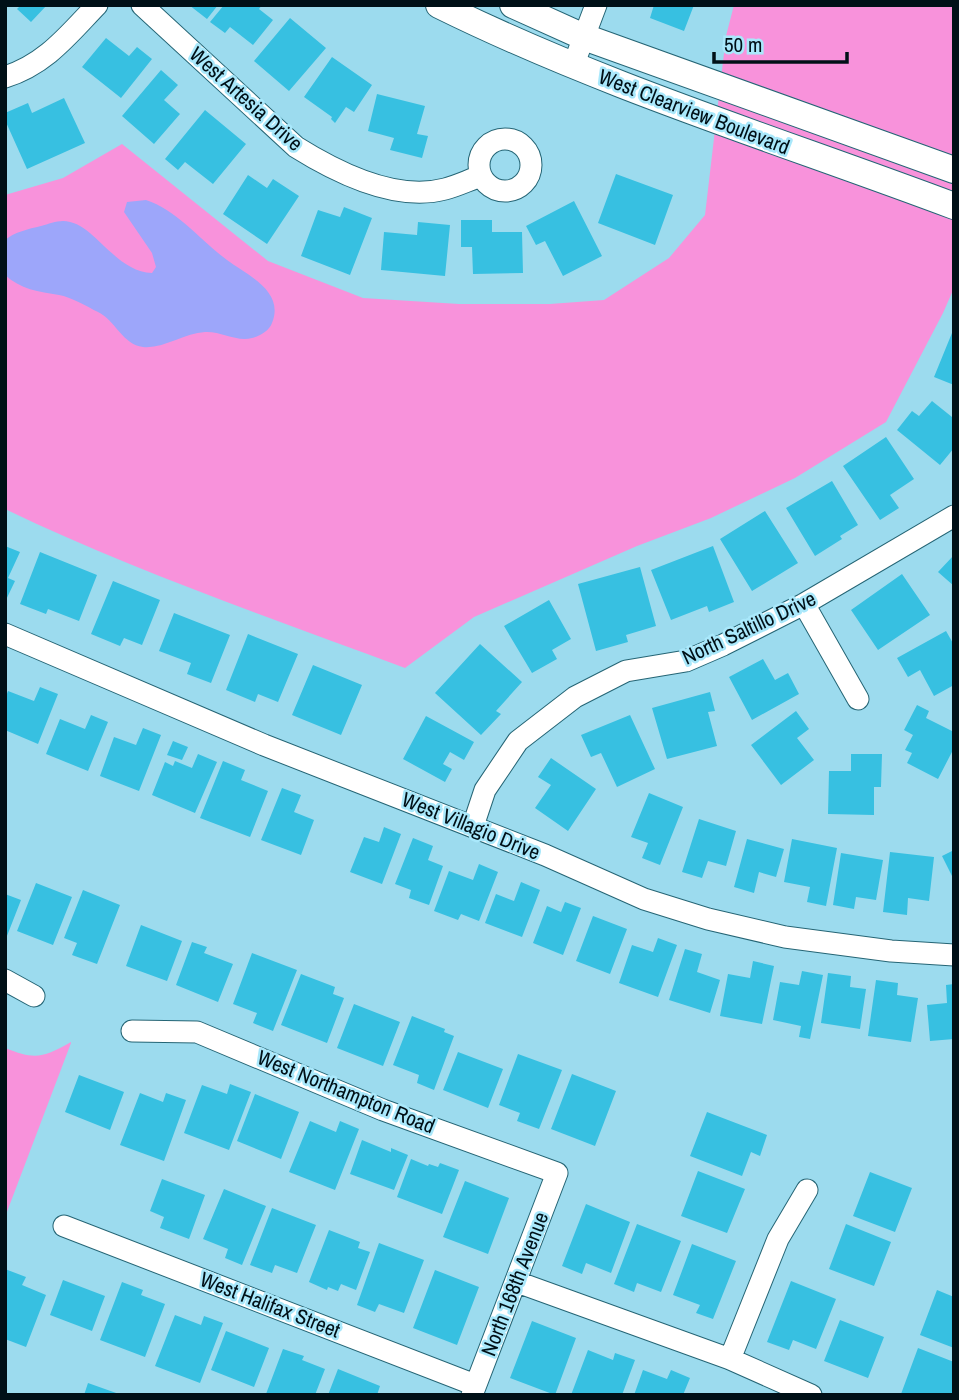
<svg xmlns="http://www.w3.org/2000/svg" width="959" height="1400" viewBox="0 0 959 1400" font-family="'Archivo Narrow',sans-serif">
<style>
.green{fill:#f892db}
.water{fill:#9da6fa}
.building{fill:#37c0e1}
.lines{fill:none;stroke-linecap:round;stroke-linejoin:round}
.minor-casing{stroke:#256575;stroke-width:23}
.tertiary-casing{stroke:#256575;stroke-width:28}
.minor{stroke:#fff;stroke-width:21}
.tertiary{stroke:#fff;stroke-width:26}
.labels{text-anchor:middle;stroke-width:5;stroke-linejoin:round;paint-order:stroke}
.street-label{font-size:21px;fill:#001017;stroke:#a9e8fb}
</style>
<rect width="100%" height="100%" fill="#9cdbee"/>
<path class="green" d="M734,5H954V288L943,313L886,422L795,478L711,518L637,546L474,617L405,668C271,618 134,571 5,509V195L63,178L122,144L268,261L363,298L459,304H550L604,300L669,258L705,215L726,36Z
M71,1042V1043L5,1217V1048C35,1060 43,1058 71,1042Z"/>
<path class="water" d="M146,200C177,210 201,241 227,260C247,275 285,291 272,323C269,331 260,336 252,338C236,342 221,331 205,332C184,333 164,349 143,347C123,345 115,320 98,312C86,306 71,297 59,295C39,292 20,289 5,275V240C15,232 28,229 41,226C48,224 56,221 63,221C94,221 114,272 152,273L156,267L152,253L124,212L127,202Z"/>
<path class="building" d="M21,5H47L31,22L17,9Z
M189,5H218L207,19Z
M224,5H262L259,9L273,20L253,45L230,27L225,33L210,22Z
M654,5H694L684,31L650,18Z
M290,18L326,48L289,91L254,61Z
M106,38L129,56L137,47L152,59L121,98L82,67Z
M332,57L372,85L354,112L346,107L335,123L331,119L332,117L304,97Z
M161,70L178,85L164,100L180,114L154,144L122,116Z
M377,94L425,106L417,134L428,136L422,158L390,150L394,138L368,131Z
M64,98L85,143L27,169L5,120V113L28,103L32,113Z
M205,110L246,144L213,184L185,162L178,170L165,159Z
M616,174L673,195L655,245L598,223Z
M248,175L267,188L273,179L299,196L267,244L223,214Z
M574,201L602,256L563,276L545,241L536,245L526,226Z
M344,207L372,218L350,275L301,256L318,210L340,217Z
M461,220H492V232H522L523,273L473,274L472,247H461Z
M418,222L450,225L445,276L381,270L384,232L417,235Z
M954,328V385L934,377Z
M932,401L952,417L954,414V448L940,465L897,430L912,411L919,416Z
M886,437L914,479L890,495L899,508L880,520L843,466Z
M832,481L858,525L840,536L842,539L815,556L786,508Z
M765,511L798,563L752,591L720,539Z
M5,546L20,552L8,578L15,581L5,602Z
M713,546L734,602L709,612L707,606L671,620L651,570Z
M40,552L97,575L79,621L48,609L46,614L20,604Z
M954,555V586L938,572Z
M640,567L656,626L626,635L628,642L596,651L578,584Z
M902,574L930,615L878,650L851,610Z
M113,581L160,600L142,645L124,638L120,646L91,634Z
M549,600L571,639L552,650L557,659L532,673L504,626Z
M174,613L230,635L211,683L187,674L191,663L159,651Z
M946,631L954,645V685L934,696L920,670L908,677L897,658Z
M248,634L298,654L278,702L258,694L255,702L226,690Z
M480,644L522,682L496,711L501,714L481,735L435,693Z
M763,659L775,680L788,673L799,694L752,720L729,677Z
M313,665L362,685L341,735L292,715Z
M40,687L58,694L38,744L5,730V699L8,691L34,701Z
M710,692L715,711L708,712L717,746L667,759L652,708Z
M917,705L929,711L926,718L954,732V748L938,779L907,763L912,753L905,750L913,735L904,730Z
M796,711L809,729L797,738L814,760L781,785L751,745Z
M91,715L108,722L88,771L46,754L60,719L85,729Z
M630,715L655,769L617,787L601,753L591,757L581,735Z
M426,716L474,742L464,760L450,752L443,764L452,769L445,782L403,759Z
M143,728L161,735L139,791L100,776L114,737L136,745Z
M173,741L188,747L182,760L167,755Z
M198,754L217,762L195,813L152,795L165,762L173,766L175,761L192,768Z
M851,754H882L881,787H874V815L828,814L829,771H851Z
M551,758L596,789L568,831L535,808L551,785L538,777Z
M223,761L245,770L241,780L268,791L250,837L200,818Z
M282,788L301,795L294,812L314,820L301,855L261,840Z
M649,793L683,807L660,865L642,858L648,843L631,837Z
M699,819L736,831L726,866L708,861L702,878L682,872Z
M384,827L401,834L382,884L350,872L364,837L379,842Z
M413,838L433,846L428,860L443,866L429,905L409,898L411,890L395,884Z
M747,839L784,849L776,877L759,872L754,893L734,887Z
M792,839L837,848L826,906L807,902L810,887L784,882Z
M954,850V880L942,856Z
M890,852L934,857L929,901L908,898L907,915L883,912Z
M841,853L883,860L876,900L856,897L854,909L833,905Z
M479,864L498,872L479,921L461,914L458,920L434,911L449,871L473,880Z
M521,882L540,890L522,937L485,923L496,894L514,901Z
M36,883L72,897L53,945L17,931Z
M83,890L120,905L97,964L72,955L77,943L64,938Z
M5,894L21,900L5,941Z
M565,902L581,908L563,955L533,943L547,906L561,912Z
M593,916L627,929L610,974L576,961Z
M141,925L182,941L167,981L126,966Z
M658,938L677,945L658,997L619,983L632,945L653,952Z
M192,942L207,947L204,953L233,964L218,1002L176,985Z
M685,949L702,954L697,972L720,980L710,1013L669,1000Z
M252,953L297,970L273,1031L253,1023L257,1013L233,1004Z
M753,961L774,966L762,1024L720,1016L728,974L750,978Z
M802,971L823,975L810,1039L799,1037L801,1026L773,1020L780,982L799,985Z
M828,973L851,976L850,987L866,989L860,1029L821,1023Z
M301,974L335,987L333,994L344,998L327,1043L281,1025Z
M876,980L898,983L897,995L918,998L911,1042L868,1036Z
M954,984V1039L930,1041L927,1005L947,1003L946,985Z
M354,1004L400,1022L383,1066L337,1048Z
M412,1016L445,1029L444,1032L454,1036L434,1090L417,1083L419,1075L393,1065Z
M458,1052L503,1069L488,1108L443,1090Z
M518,1054L562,1070L539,1129L517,1121L520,1113L499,1105Z
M572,1074L616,1091L595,1146L551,1129Z
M79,1075L124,1092L110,1130L65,1112Z
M230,1084L251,1092L229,1150L184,1133L202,1085L227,1094Z
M140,1093L163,1102L166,1093L186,1100L164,1161L120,1145Z
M255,1094L299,1112L281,1159L237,1141Z
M707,1112L767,1135L760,1156L751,1152L742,1176L690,1156Z
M310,1121L336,1132L340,1121L359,1129L335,1190L289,1172Z
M362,1140L391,1152V1148L408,1155L394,1190L350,1174Z
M411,1159L428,1166L429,1164L438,1167L440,1163L459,1170L442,1214L397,1197Z
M698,1171L745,1189L727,1233L681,1216Z
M870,1172L912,1188L895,1232L853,1216Z
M162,1179L205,1195L189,1239L160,1228L164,1217L150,1211Z
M465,1181L509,1198L488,1254L443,1237Z
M224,1189L266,1206L242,1265L225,1258L228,1249L203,1239Z
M586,1204L630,1222L611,1273L586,1263L582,1274L562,1266Z
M272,1208L316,1225L297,1273L275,1265L272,1273L250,1265Z
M637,1224L681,1241L661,1292L637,1283L634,1292L614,1284Z
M846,1224L891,1242L874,1286L829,1269Z
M329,1230L360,1242L358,1248L370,1252L356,1290L341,1284L338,1291L328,1287L327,1290L309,1282Z
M379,1243L424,1260L404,1313L379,1304L375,1312L357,1305Z
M692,1244L736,1261L713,1319L696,1313L700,1305L673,1295Z
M5,1269L26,1277L22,1285L46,1295L26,1347L5,1339Z
M435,1270L479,1287L457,1345L413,1328Z
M63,1280L105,1296L92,1331L50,1315Z
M791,1281L836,1299L816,1349L793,1340L789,1350L767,1342Z
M122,1282L143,1290L141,1295L165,1304L145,1357L100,1340Z
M937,1290L954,1297V1348L920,1335Z
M175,1315L201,1325L204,1316L223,1323L200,1383L155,1366Z
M840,1320L884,1337L868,1378L824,1361Z
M532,1321L576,1338L555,1395L510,1378Z
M226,1331L269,1348L254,1387L211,1370Z
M918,1348L954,1362L952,1395L901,1394Z
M283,1349L304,1356L302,1360L325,1369L315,1395L266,1394Z
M588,1350L613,1360L615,1353L635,1360L622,1395H571Z
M338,1369L380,1386L377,1395H328Z
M643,1370L667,1379L671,1370L690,1378L683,1395H634Z
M88,1383L119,1394V1395H84Z"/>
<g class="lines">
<g class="minor-casing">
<path id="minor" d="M142,5L296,147C336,172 396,202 445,189C457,186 469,180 481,176
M573,66L596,5
M5,77C46,64 68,35 97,5
M479 165a26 26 0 1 1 52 0a26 26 0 1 1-52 0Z
M804,604L858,699
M5,634L264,745L545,855L644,899L708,919L785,937L891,951L954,955
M473,826L485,790L518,741L575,697L626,671L686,661L723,645L804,604L954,516
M5,980L34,996
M132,1031L197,1032L383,1110L557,1173L472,1395
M64,1226L475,1385
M517,1282L730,1359L811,1395
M730,1359L778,1239L807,1190"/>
</g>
<g class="tertiary-casing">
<path id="tertiary" d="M439,5C605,87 781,141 954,206
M513,5L584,37L954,170"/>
</g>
<use href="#minor" class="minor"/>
<use href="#tertiary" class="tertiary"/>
</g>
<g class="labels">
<g class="street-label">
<text transform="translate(246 99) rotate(42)" y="7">West Artesia Drive</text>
<text transform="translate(694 112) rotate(21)" y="7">West Clearview Boulevard</text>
<text transform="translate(749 628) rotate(-25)" y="7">North Saltillo Drive</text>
<text transform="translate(471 826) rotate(22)" y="7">West Villagio Drive</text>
<text transform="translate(346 1092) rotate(22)" y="7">West Northampton Road</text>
<text transform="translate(515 1284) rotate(-69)" y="7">North 168th Avenue</text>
<text transform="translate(270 1305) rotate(21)" y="7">West Halifax Street</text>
</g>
</g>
<rect width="959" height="1400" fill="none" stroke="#001017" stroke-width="14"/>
<path d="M714 52v10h133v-10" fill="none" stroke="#001017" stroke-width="3.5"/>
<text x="724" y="52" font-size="21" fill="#001017" stroke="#a9e8fb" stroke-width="5" paint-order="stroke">50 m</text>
</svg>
